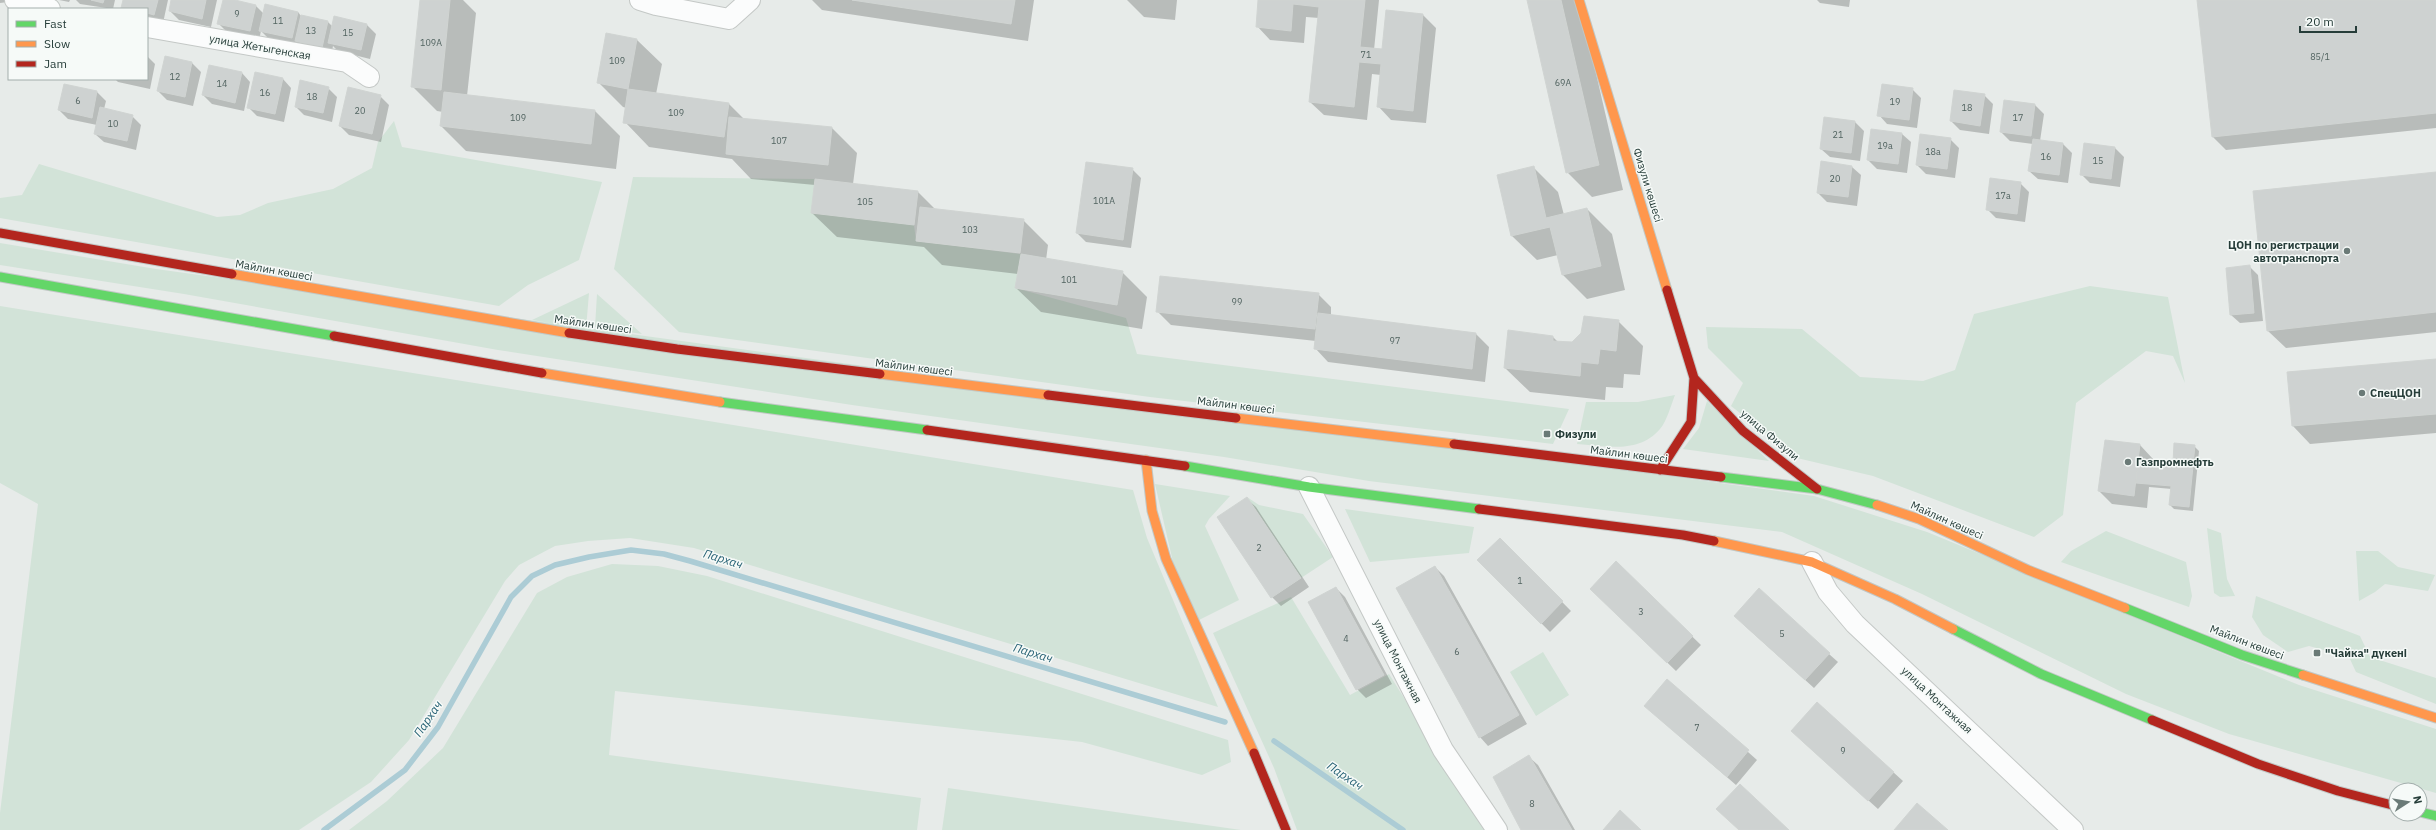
<svg xmlns="http://www.w3.org/2000/svg" width="2436" height="830" viewBox="0 0 2436 830" font-family="'IBM Plex Sans',sans-serif">
<style>
.green{fill:#d2e3d8}
.shadow{fill:#0003}
.lines{fill:none;stroke-linecap:round;stroke-linejoin:round}
.stream{stroke:#acccd5;stroke-width:5.5}
.building{fill:#ced2d1;stroke:#d0d4d2}
.street-casing{stroke:#c4c8c6;stroke-width:22}
.fast-casing{stroke:#c1c7c5;stroke-width:11}
.slow-casing{stroke:#c1c7c5;stroke-width:11}
.jam-casing{stroke:#c1c7c5;stroke-width:11}
.street{stroke:#fbfcfc;stroke-width:20}
.fast{stroke:#63d668;stroke-width:9}
.slow{stroke:#ff974d;stroke-width:9}
.jam{stroke:#b3261e;stroke-width:9}
.poi-dot{fill:#6a7a77;stroke:#f6faf8;stroke-width:1.5}
.labels{text-anchor:middle;stroke-width:3;stroke-linejoin:round;paint-order:stroke}
.number-label{font-size:9px;fill:#516360}
.street-label{font-size:11px;fill:#263d39;stroke:#f6faf8}
.poi-label{font-size:11px;font-weight:bold;fill:#263d39;stroke:#f6faf8;text-anchor:start}
.water-label{font-size:12px;font-style:italic;fill:#266174;stroke:#f6faf8}
</style>
<rect width="100%" height="100%" fill="#e7ebe9"/>
<path class="green" d="M394,121L402,147L602,182L579,260L528,285L499,306L0,218V198L22,195L39,164L217,217L240,215L268,203L333,189L372,168L378,142Z
M633,177L815,179L812,213L914,225L916,241L1021,254L1015,288L1126,318L1137,354L1569,409L1553,444L1150,397L679,332L614,269Z
M0,243L156,269L1814,496L1927,532L2299,685L2436,729V793L2229,734L2126,694L1922,594L1782,532L1369,481L1224,457L852,405L498,350L184,294L0,265Z
M2090,286L2168,297L2185,383L2173,356L2146,351L2076,403L2063,515L2034,537L1873,476L1797,458L1731,406L1743,383L1708,348L1706,327L1802,329L1860,377L1923,381L1955,370L1974,314Z
M589,293L586,329L532,320Z
M597,294L642,334L595,327Z
M0,306L1133,490L1147,538L1218,707L694,548L630,538L588,541L555,546L519,565L505,581L409,740L371,782L299,830H0V813L38,504L0,483Z
M1675,395C1671,405 1667,421 1660,429C1639,454 1605,446 1577,444L1586,402H1638Z
M1707,401L1769,461L1683,449L1699,428Z
M1155,484L1230,496L1209,519L1205,526L1239,600L1199,620L1173,562Z
M1247,497L1259,505L1303,514L1333,557L1301,578Z
M1345,509L1474,527L1469,553L1370,562Z
M2207,528L2221,533L2227,579L2235,596L2220,597L2214,593Z
M2106,531L2186,562L2192,596L2189,607L2061,562L2071,551Z
M2356,551H2378L2398,567L2435,575L2428,591L2385,584L2375,592L2359,601Z
M612,564L658,566L707,576L1228,740L1231,762L1202,775L1082,742L615,691L609,755L921,798L917,830H349L387,801L443,748L537,593L567,577Z
M2256,596L2360,636L2370,657L2436,678V704L2356,672L2349,657L2309,646L2288,652L2263,635L2252,617Z
M1291,597L1350,695L1389,674L1487,830H1297L1274,768L1213,633Z
M1543,652L1569,695L1536,716L1510,672Z
M948,788L1241,830H942Z"/>
<path class="shadow" d="M0,0H16V1L0,3Z
M59,0H70L69,2Z
M76,0H115L113,9L80,4Z
M124,0H168L163,23L147,20V9H124L122,7Z
M172,0H217L211,27L179,20L170,11Z
M224,0L256,6L264,14L298,12L301,16L328,22L333,27L367,25L376,34L370,59L338,51L333,46L331,56L269,39L261,31L259,40L227,32L218,23Z
M421,0H463L476,13L467,96L595,111L620,136L616,169L466,151L441,126L443,112L437,111L412,86Z
M812,0H1034L1028,41L822,10Z
M1127,0H1177L1175,20L1144,17Z
M1259,0H1379L1374,50H1383L1423,15L1436,28L1426,123L1391,120L1378,106L1381,75L1372,74L1367,120L1324,115L1310,102L1319,18L1306,17L1304,43L1270,40L1257,26Z
M1528,0H1579L1623,190L1592,197L1567,172Z
M1817,0H1850L1849,7L1820,3Z
M2198,0H2436V128L2226,150L2213,137Z
M607,34L637,40L662,64L656,94L729,104L744,119L832,128L857,153L853,184L918,192L936,210L1023,220L1048,245L1046,260L1122,272L1147,297L1142,329L1041,312L1016,288L1018,274L942,265L924,247L837,237L812,213L815,185L751,179L732,159L649,147L625,122L627,108L623,107L598,82Z
M147,56L155,64L150,89L118,82L115,79H147Z
M166,57L192,63L201,72L193,106L167,100L158,91Z
M242,73L250,82L244,111L212,104L203,95Z
M283,79L291,88L284,122L257,116L248,107Z
M65,85L97,92L106,101L104,109L132,116L141,125L136,150L104,142L95,134L97,125L68,119L59,110Z
M328,88L337,97L332,122L304,115L296,107Z
M1912,89L1921,98L1917,128L1887,124L1879,115Z
M1984,95L1993,104L1989,134L1960,130L1951,121Z
M380,96L389,105L381,142L349,135L340,126Z
M2035,105L2044,114L2040,141L2063,144L2072,153L2068,183L2038,179L2029,171L2033,144L2010,141L2001,132Z
M1855,122L1864,131L1860,161L1830,157L1821,149Z
M1872,130L1902,134L1911,142L1907,173L1877,169L1868,160Z
M1950,139L1959,148L1955,178L1926,174L1917,165Z
M2115,148L2124,157L2120,187L2090,183L2081,174Z
M1533,167L1558,192L1564,215L1587,209L1612,234L1625,290L1587,299L1562,274L1558,255L1537,260L1512,236Z
M1852,167L1861,175L1857,206L1827,202L1818,193Z
M1132,169L1141,178L1131,248L1086,242L1077,233Z
M2436,173V332L2286,348L2268,331Z
M2020,183L2029,192L2025,222L1996,218L1987,209Z
M2249,266L2258,275L2263,321L2240,323L2231,315Z
M1318,294L1331,307V315L1476,334L1489,347L1485,382L1328,362L1315,348L1316,341L1171,325L1157,311Z
M1618,321L1643,346L1640,375L1624,374L1623,388L1606,387L1605,400L1530,392L1505,368L1553,337L1558,342L1573,343Z
M2436,360V433L2310,444L2293,426L2288,372Z
M2140,445L2153,459V462L2174,464L2194,446L2199,451L2193,511L2174,509L2170,505L2172,489L2149,487L2147,508L2112,504L2099,491Z
M1247,499L1256,507L1309,587L1281,606L1272,597Z
M1500,539L1571,611L1550,632L1479,560Z
M1616,563L1701,645L1676,671L1591,589Z
M1435,567L1444,576L1527,724L1488,746L1480,737Z
M1336,588L1345,597L1392,684L1366,698L1357,689Z
M1744,625L1829,654L1838,662L1814,688Z
M1667,680L1757,760L1736,785L1654,714Z
M1817,703L1903,781L1878,809L1801,740Z
M1529,757L1538,765L1575,830H1523Z"/>
<g class="lines">
<path class="stream" d="M1274,741L1403,830
M324,830L405,770L438,727L511,597L532,576L555,565L589,557L631,550L664,554L690,561L1225,722"/>
</g>
<path class="building" d="M91,0H104L103,3Z
M123,0H158L154,15L147,13V9L121,8Z
M171,0H206L202,19L169,11Z
M223,0H235L256,5L250,31L217,24Z
M420,0H450L441,90L411,87Z
M852,0H1015L1011,24Z
M1258,0H1365L1360,47L1382,49L1386,10L1423,14L1413,111L1377,107L1381,64L1359,62L1354,107L1309,102L1319,7L1293,4L1291,31L1256,27Z
M1527,0H1561L1599,165L1566,173Z
M2197,0H2436V113L2212,137Z
M265,4L298,12L292,38L259,31Z
M301,15L328,21L322,48L295,41Z
M334,16L367,24L361,50L328,43Z
M606,33L637,39L628,89L597,83Z
M165,56L192,62L185,97L157,91Z
M209,65L242,72L235,103L202,95Z
M255,72L283,78L275,114L247,108Z
M300,80L329,87L323,113L295,107Z
M64,84L97,91L92,118L58,110Z
M1882,84L1913,88L1909,120L1877,116Z
M348,87L381,95L372,134L339,126Z
M628,89L729,103L724,137L623,123Z
M1954,90L1985,94L1980,126L1950,121Z
M444,92L595,110L591,144L440,126Z
M2004,100L2035,104L2031,136L2000,132Z
M100,107L133,115L127,141L94,134Z
M729,117L832,127L828,165L726,154Z
M1824,117L1855,121L1851,153L1820,149Z
M1871,129L1902,133L1898,164L1867,160Z
M1920,134L1951,138L1947,169L1916,165Z
M2033,139L2063,143L2059,175L2028,171Z
M2084,143L2115,147L2111,179L2080,175Z
M1821,161L1852,166L1848,197L1817,193Z
M1086,162L1133,168L1123,240L1076,233Z
M1534,166L1546,218L1587,208L1601,266L1562,275L1550,227L1511,236L1497,175Z
M2436,172V312L2267,331L2253,191Z
M1990,178L2021,182L2017,214L1986,210Z
M815,179L918,191L914,225L811,213Z
M920,207L1024,219L1020,253L916,241Z
M1021,254L1123,271L1117,305L1015,288Z
M2250,265L2254,313L2230,315L2226,268Z
M1160,276L1319,293L1315,329L1156,312Z
M1318,313L1476,333L1472,369L1314,349Z
M1584,316L1619,320L1616,351L1600,349L1598,364L1581,362L1580,376L1504,368L1508,330L1553,336V341L1572,342L1581,333Z
M2436,359V414L2292,426L2287,372Z
M2105,440L2140,444L2134,496L2098,491Z
M2174,443L2195,445L2189,507L2169,505L2171,486L2136,483L2138,460L2173,463Z
M1247,497L1301,578L1271,598L1217,517Z
M1500,538L1563,601L1541,624L1477,560Z
M1616,561L1693,636L1667,663L1590,589Z
M1435,566L1519,715L1479,738L1396,588Z
M1336,587L1384,675L1356,690L1308,602Z
M1759,588L1830,653L1805,680L1734,616Z
M1667,679L1749,750L1727,777L1644,706Z
M1817,702L1894,772L1868,801L1791,731Z
M1529,755L1572,830H1521L1493,777Z
M1740,784L1789,830H1739L1716,809Z
M1917,803L1948,830H1894Z
M1620,810L1641,830H1603Z"/>
<g class="lines">
<g class="street-casing">
<path id="street" d="M15,0L50,9
M640,0L656,5L729,19L750,0
M147,27L347,62L369,77
M1309,487L1443,750L1497,830
M1812,562L1828,592L1855,624L2073,830"/>
</g>
<g class="fast-casing">
<path id="fast" d="M0,277L334,336
M720,402L927,430
M1185,466L1309,487L1479,509
M1721,477L1817,489L1877,505
M2125,608L2242,655L2303,675
M1953,629L2041,674L2152,720
M2420,812L2436,816"/>
</g>
<g class="slow-casing">
<path id="slow" d="M1579,0L1667,290
M232,274L569,333
M542,373L720,402
M880,374L1048,395
M1236,418L1454,444
M1146,460L1152,511L1166,559L1254,753
M1877,505L1919,519L2028,570L2125,608
M1714,541L1812,562L1895,599L1953,629
M2303,675L2436,718"/>
</g>
<g class="jam-casing">
<path id="jam" d="M0,233L232,274
M569,333L677,349L880,374
M334,336L542,373
M1694,378L1743,431L1817,489
M1048,395L1236,418
M927,430L1185,466
M1454,444L1721,477
M1660,470L1691,422L1694,378L1667,290
M1479,509L1683,535L1714,541
M2152,720L2258,764L2338,791L2396,806
M1254,753L1286,830"/>
</g>
<use href="#street" class="street"/>
<use href="#fast" class="fast"/>
<use href="#slow" class="slow"/>
<use href="#jam" class="jam"/>
</g>
<g class="poi-dot">
<circle cx="2347" cy="251" r="4"/>
<circle cx="2362" cy="393" r="4"/>
<rect x="1543" y="430" width="8" height="8" rx="2"/>
<circle cx="2128" cy="462" r="4"/>
<rect x="2313" y="649" width="8" height="8" rx="2"/>
</g>
<g class="labels">
<g class="number-label">
<text x="237" y="17">9</text>
<text x="278" y="24">11</text>
<text x="311" y="34">13</text>
<text x="348" y="36">15</text>
<text x="431" y="46">109А</text>
<text x="1366" y="58">71</text>
<text x="2320" y="60">85/1</text>
<text x="617" y="64">109</text>
<text x="175" y="80">12</text>
<text x="1563" y="86">69А</text>
<text x="222" y="87">14</text>
<text x="265" y="96">16</text>
<text x="312" y="100">18</text>
<text x="78" y="104">6</text>
<text x="1895" y="105">19</text>
<text x="1967" y="111">18</text>
<text x="360" y="114">20</text>
<text x="676" y="116">109</text>
<text x="518" y="121">109</text>
<text x="2018" y="121">17</text>
<text x="113" y="127">10</text>
<text x="1838" y="138">21</text>
<text x="779" y="144">107</text>
<text x="1885" y="149">19а</text>
<text x="1933" y="155">18а</text>
<text x="2046" y="160">16</text>
<text x="2098" y="164">15</text>
<text x="1835" y="182">20</text>
<text x="2003" y="199">17а</text>
<text x="1104" y="204">101А</text>
<text x="865" y="205">105</text>
<text x="970" y="233">103</text>
<text x="1069" y="283">101</text>
<text x="1237" y="305">99</text>
<text x="1395" y="344">97</text>
<text x="1259" y="551">2</text>
<text x="1520" y="584">1</text>
<text x="1641" y="615">3</text>
<text x="1782" y="637">5</text>
<text x="1346" y="642">4</text>
<text x="1457" y="655">6</text>
<text x="1697" y="731">7</text>
<text x="1843" y="754">9</text>
<text x="1532" y="807">8</text>
</g>
<g class="street-label">
<text transform="translate(260 47) rotate(10)" y="4">улица Жетыгенская</text>
<text transform="translate(1648 185) rotate(73)" y="4">Физули көшесі</text>
<text transform="translate(274 270) rotate(10)" y="4">Майлин көшесі</text>
<text transform="translate(593 324) rotate(8)" y="4">Майлин көшесі</text>
<text transform="translate(914 367) rotate(7)" y="4">Майлин көшесі</text>
<text transform="translate(1236 405) rotate(7)" y="4">Майлин көшесі</text>
<text transform="translate(1770 435) rotate(40)" y="4">улица Физули</text>
<text transform="translate(1629 454) rotate(7)" y="4">Майлин көшесі</text>
<text transform="translate(1947 520) rotate(24)" y="4">Майлин көшесі</text>
<text transform="translate(2247 642) rotate(21)" y="4">Майлин көшесі</text>
<text transform="translate(1398 661) rotate(63)" y="4">улица Монтажная</text>
<text transform="translate(1937 700) rotate(43)" y="4">улица Монтажная</text>
</g>
<g class="poi-label">
<text x="2339" y="249" text-anchor="end">ЦОН по регистрации<tspan x="2339" dy="13">автотранспорта</tspan></text>
<text x="2370" y="397">СпецЦОН</text>
<text x="1555" y="438">Физули</text>
<text x="2136" y="466">Газпромнефть</text>
<text x="2325" y="657">"Чайка" дүкені</text>
</g>
<g class="water-label">
<text transform="translate(723 559) rotate(17)" y="4">Пархач</text>
<text transform="translate(1033 653) rotate(17)" y="4">Пархач</text>
<text transform="translate(428 719) rotate(-56)" y="4">Пархач</text>
<text transform="translate(1345 776) rotate(34)" y="4">Пархач</text>
</g>
</g>
<rect x="8" y="8" width="140" height="72" fill="#f6faf8" stroke="#a3aeac"/>
<rect x="16" y="21" width="20" height="6" fill="#63d668" stroke="#a3aeac"/>
<text x="44" y="28" font-size="12" fill="#263d39">Fast</text>
<rect x="16" y="41" width="20" height="6" fill="#ff974d" stroke="#a3aeac"/>
<text x="44" y="48" font-size="12" fill="#263d39">Slow</text>
<rect x="16" y="61" width="20" height="6" fill="#b3261e" stroke="#a3aeac"/>
<text x="44" y="68" font-size="12" fill="#263d39">Jam</text>
<g transform="translate(2408 802) rotate(78)"><circle r="19" fill="#f6faf8" stroke="#a3aeac"/>
<path d="M0-3L7 15L0 10L-7 15Z" fill="#6a7a77"/>
<text y="-6" font-size="11" font-weight="bold" text-anchor="middle" fill="#263d39">N</text>
</g>
<path d="M2300 26v6h56v-6" fill="none" stroke="#263d39" stroke-width="2"/>
<text x="2306" y="26" font-size="12" fill="#263d39" stroke="#f6faf8" stroke-width="3" paint-order="stroke">20 m</text>
</svg>
